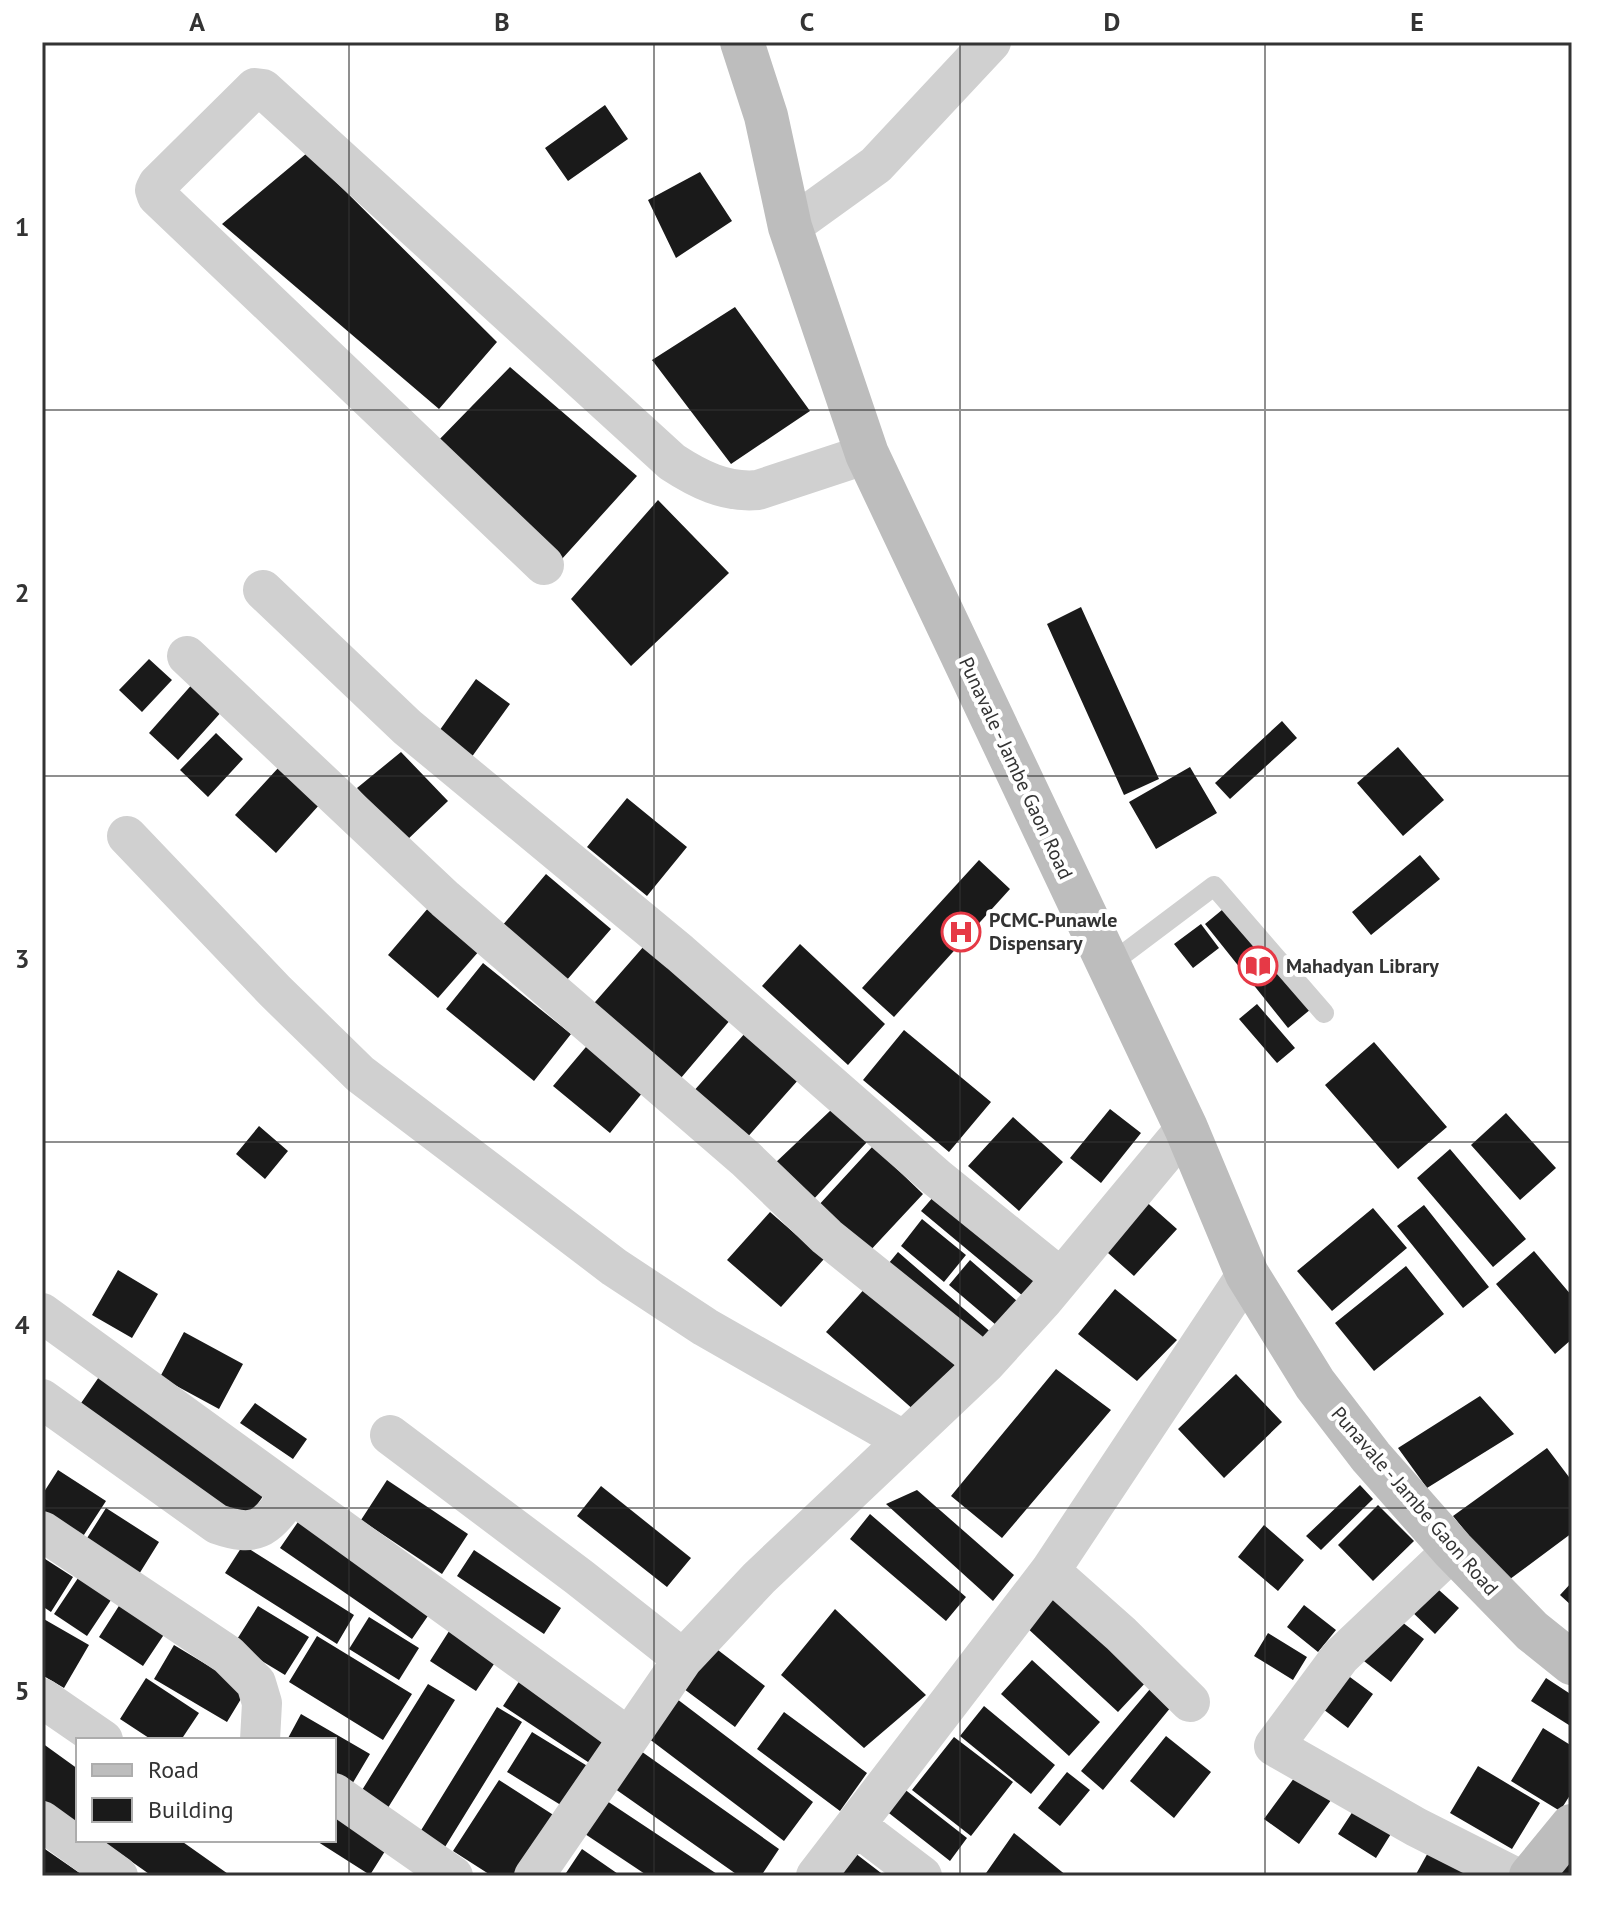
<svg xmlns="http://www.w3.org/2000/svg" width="1614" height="1918" viewBox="0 0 1614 1918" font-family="'PT Sans',sans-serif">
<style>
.building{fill:#1a1a1a}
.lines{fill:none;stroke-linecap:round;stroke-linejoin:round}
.lane{stroke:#d0d0d0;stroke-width:20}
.street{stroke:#d0d0d0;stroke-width:40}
.secondary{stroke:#bdbdbd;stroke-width:44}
.grid{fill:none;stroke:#333;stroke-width:2;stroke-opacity:0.55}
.labels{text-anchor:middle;stroke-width:8;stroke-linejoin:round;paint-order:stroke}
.street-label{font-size:20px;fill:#333;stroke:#fff}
.poi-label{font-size:20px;font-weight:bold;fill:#333;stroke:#fff;text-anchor:start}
.neatline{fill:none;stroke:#333;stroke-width:3}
.grid-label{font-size:26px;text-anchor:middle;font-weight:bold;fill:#333}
</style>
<rect width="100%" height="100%" fill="#fff"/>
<path class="building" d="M605,105L628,139L568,181L545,148Z
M307,153L497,342L439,409L222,224Z
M700,172L732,221L676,258L648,200Z
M735,307L810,411L731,464L652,360Z
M510,367L637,476L561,560L433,446Z
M658,500L729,573L631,666L571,599Z
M1081,607L1159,779L1124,795L1047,624Z
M149,659L172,680L142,712L119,690Z
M476,679L510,704L471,758L437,734Z
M195,681L224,709L178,760L149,733Z
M1282,721L1297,738L1230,799L1215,783Z
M216,733L243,759L208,797L180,770Z
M1398,747L1444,800L1403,836L1357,783Z
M401,752L448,801L406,841L357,788Z
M279,767L320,804L276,853L235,815Z
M1190,767L1217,813L1156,849L1129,802Z
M627,798L687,847L647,896L587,847Z
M1420,855L1440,879L1371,935L1352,912Z
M979,860L1010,889L894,1017L862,988Z
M546,874L611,929L566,981L502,926Z
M1228,905L1311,1009L1288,1028L1205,924Z
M429,907L480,950L438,998L388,955Z
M1201,924L1219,948L1193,968L1174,944Z
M651,938L737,1012L675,1085L589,1009Z
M800,944L885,1024L848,1065L762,986Z
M483,963L571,1034L534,1081L446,1009Z
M1257,1004L1295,1048L1277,1063L1239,1019Z
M904,1030L991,1102L949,1152L863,1080Z
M746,1032L799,1079L745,1140L692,1093Z
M591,1041L647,1087L610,1133L553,1086Z
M1374,1042L1447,1127L1398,1169L1325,1085Z
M1110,1109L1141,1133L1101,1183L1070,1158Z
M831,1110L867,1142L811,1202L773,1165Z
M1506,1113L1556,1168L1520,1200L1471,1145Z
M1013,1117L1063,1162L1019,1211L968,1166Z
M259,1126L288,1151L265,1179L236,1154Z
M873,1146L923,1194L867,1254L817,1207Z
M1450,1149L1526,1239L1493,1267L1417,1178Z
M934,1196L1037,1279L1023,1296L921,1211Z
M1142,1198L1177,1229L1134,1276L1099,1245Z
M1424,1205L1489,1287L1463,1308L1397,1226Z
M1373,1208L1407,1248L1332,1311L1297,1271Z
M770,1212L824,1259L781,1307L727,1260Z
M922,1219L966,1255L944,1282L901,1246Z
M1534,1251L1572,1296V1339L1555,1354L1496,1284Z
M898,1252L993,1334L979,1350L884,1269Z
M970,1260L1017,1301L996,1325L949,1285Z
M1406,1266L1444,1314L1374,1371L1335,1323Z
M118,1270L158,1294L132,1338L92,1315Z
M867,1286L956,1364L915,1411L826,1332Z
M1115,1289L1177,1340L1137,1381L1078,1334Z
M184,1332L243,1364L219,1409L160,1377Z
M1056,1369L1111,1410L1002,1538L951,1496Z
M103,1371L270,1486L246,1521L79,1406Z
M1236,1374L1282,1422L1224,1478L1178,1429Z
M1480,1396L1514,1434L1427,1488L1398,1448Z
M255,1403L307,1439L293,1459L240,1423Z
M1547,1448L1572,1481V1533L1506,1582L1453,1516Z
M58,1470L106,1501L78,1544L42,1520V1495Z
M387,1480L468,1534L442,1574L361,1520Z
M1360,1485L1373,1499L1321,1550L1306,1536Z
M601,1486L691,1558L667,1587L577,1516Z
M917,1490L1014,1575L993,1601L886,1504Z
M1378,1505L1414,1541L1373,1581L1338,1545Z
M106,1508L159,1542L136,1579L82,1546Z
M870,1514L966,1597L946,1621L850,1539Z
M300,1519L432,1610L412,1639L280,1548Z
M1264,1525L1304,1560L1278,1591L1238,1557Z
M243,1545L354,1615L337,1644L225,1573Z
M474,1550L561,1608L544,1634L457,1576Z
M42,1557L73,1577L51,1612L42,1606Z
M82,1572L115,1594L87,1636L54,1614Z
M1430,1582L1459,1608L1435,1634L1407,1607Z
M1572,1582V1606L1560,1595Z
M1055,1593L1148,1680L1118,1712L1025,1626Z
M124,1598L169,1627L143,1666L99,1637Z
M1304,1605L1336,1630L1318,1652L1287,1627Z
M258,1606L309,1637L285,1675L234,1644Z
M835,1609L926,1695L864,1748L781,1675Z
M1393,1615L1424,1639L1391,1682L1360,1658Z
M369,1617L419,1648L399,1680L349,1649Z
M42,1618L89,1645L64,1688L42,1675Z
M451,1628L498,1658L476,1691L430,1661Z
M1268,1633L1307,1657L1293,1680L1254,1656Z
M317,1636L412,1694L383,1740L289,1682Z
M174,1645L247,1689L227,1722L154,1679Z
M714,1647L765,1686L735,1727L684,1689Z
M1032,1660L1100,1722L1069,1756L1001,1694Z
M1339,1669L1373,1694L1348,1728L1315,1703Z
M146,1678L199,1713L181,1740H152L120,1719Z
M1546,1678L1572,1695V1727L1531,1701Z
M520,1680L608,1738L591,1764L503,1706Z
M428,1684L455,1700L386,1811L359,1795Z
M1150,1689L1171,1707L1103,1790L1081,1771Z
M677,1699L813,1802L784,1841L648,1738Z
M984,1706L1055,1765L1031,1794L960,1736Z
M497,1707L522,1722L445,1847L420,1832Z
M784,1712L867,1773L840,1811L757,1749Z
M301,1714L370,1754L348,1791L334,1783V1740H287Z
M1543,1728L1572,1746V1792L1560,1811L1511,1781Z
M532,1732L589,1767L564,1807L507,1772Z
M1166,1736L1211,1772L1174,1818L1130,1781Z
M954,1737L1013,1782L971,1836L912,1790Z
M42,1743L78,1769V1824L42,1799Z
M638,1749L779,1849L761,1876H739L611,1786Z
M1478,1766L1540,1803L1512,1849L1450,1813Z
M1300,1770L1334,1796L1299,1844L1264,1819Z
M1067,1772L1090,1790L1060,1826L1038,1808Z
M499,1780L555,1816L516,1876H492L453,1851Z
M903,1788L967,1838L950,1861L885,1810Z
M607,1801L720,1876H648L585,1834Z
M334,1803L392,1840L370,1875L315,1840H334Z
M1357,1805L1394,1829L1376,1858L1338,1834Z
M1014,1833L1067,1876H984Z
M101,1840H180L231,1876H152Z
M42,1847L84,1876H42Z
M582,1849L621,1876H564Z
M1430,1849L1475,1876H1415Z
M851,1850L885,1876H831Z
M1572,1856V1876H1555Z"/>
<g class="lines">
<path class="lane" d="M1109,965L1214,886L1324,1013"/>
<path class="street" d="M790,227L876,165L991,42
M544,565L157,196L155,190L158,184L255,88L263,89L672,462C698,479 725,493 758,490L867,454
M263,590L407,727L680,953L937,1178L1061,1278
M187,656L445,899L746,1159L827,1237L985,1364
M127,836L275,991L360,1074L614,1267L705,1327L903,1440
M42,1313L628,1737
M42,1399L217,1524C260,1539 266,1526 292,1494
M390,1435L579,1577L683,1659
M42,1531L228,1655L256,1683L262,1703L260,1740
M1453,1550L1340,1657L1274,1746L1416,1827L1513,1876
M1050,1571L1121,1634L1190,1702
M42,1698L103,1740
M334,1793L453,1876
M42,1821L118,1876
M855,1825L922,1876
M534,1876L683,1659L759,1578L985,1364L1044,1299L1186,1128
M816,1876L1050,1571L1247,1274"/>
<path class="secondary" d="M742,42L766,116L790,227L867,454L1186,1128L1247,1274L1315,1384L1371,1457L1453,1550L1532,1631L1572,1663
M1531,1876L1572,1826"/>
</g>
<path class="grid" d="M349,42V1876M654,42V1876M960,42V1876M1265,42V1876M42,410H1572M42,776H1572M42,1142H1572M42,1508H1572"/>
<defs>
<g id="hospital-ring" transform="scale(2)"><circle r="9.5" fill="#fff" stroke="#e63946" stroke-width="1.5"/><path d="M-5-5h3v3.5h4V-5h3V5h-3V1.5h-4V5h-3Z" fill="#e63946"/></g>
<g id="library-ring" transform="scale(2)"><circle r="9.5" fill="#fff" stroke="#e63946" stroke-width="1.5"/><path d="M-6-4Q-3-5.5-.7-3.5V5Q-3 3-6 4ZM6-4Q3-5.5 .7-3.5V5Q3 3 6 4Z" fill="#e63946"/></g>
</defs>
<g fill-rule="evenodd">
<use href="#hospital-ring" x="961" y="932"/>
<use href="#library-ring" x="1258" y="966"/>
</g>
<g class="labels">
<g class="street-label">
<text transform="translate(1016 768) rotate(65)" y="7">Punavale - Jambe Gaon Road</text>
<text transform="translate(1415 1501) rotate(49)" y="7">Punavale - Jambe Gaon Road</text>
</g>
<g class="poi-label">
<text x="989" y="927">PCMC-Punawle<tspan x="989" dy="23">Dispensary</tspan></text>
<text x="1286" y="973">Mahadyan Library</text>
</g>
</g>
<rect width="1614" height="1918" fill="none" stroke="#ffffff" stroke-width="88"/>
<rect x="76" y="1738" width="260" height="104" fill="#ffffff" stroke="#adadad" stroke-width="2"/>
<rect x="92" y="1764" width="40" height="12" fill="#bdbdbd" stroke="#adadad" stroke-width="2"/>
<text x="148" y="1778" font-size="24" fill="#333333">Road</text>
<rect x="92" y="1798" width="40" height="24" fill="#1a1a1a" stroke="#adadad" stroke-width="2"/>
<text x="148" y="1818" font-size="24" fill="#333333">Building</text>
<rect x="44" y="44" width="1526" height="1830" class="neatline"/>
<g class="grid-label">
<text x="197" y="31">A</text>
<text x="502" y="31">B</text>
<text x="807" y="31">C</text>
<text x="1112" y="31">D</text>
<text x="1417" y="31">E</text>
<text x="22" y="236">1</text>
<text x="22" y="602">2</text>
<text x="22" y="968">3</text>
<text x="22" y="1334">4</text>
<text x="22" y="1700">5</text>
</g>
</svg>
